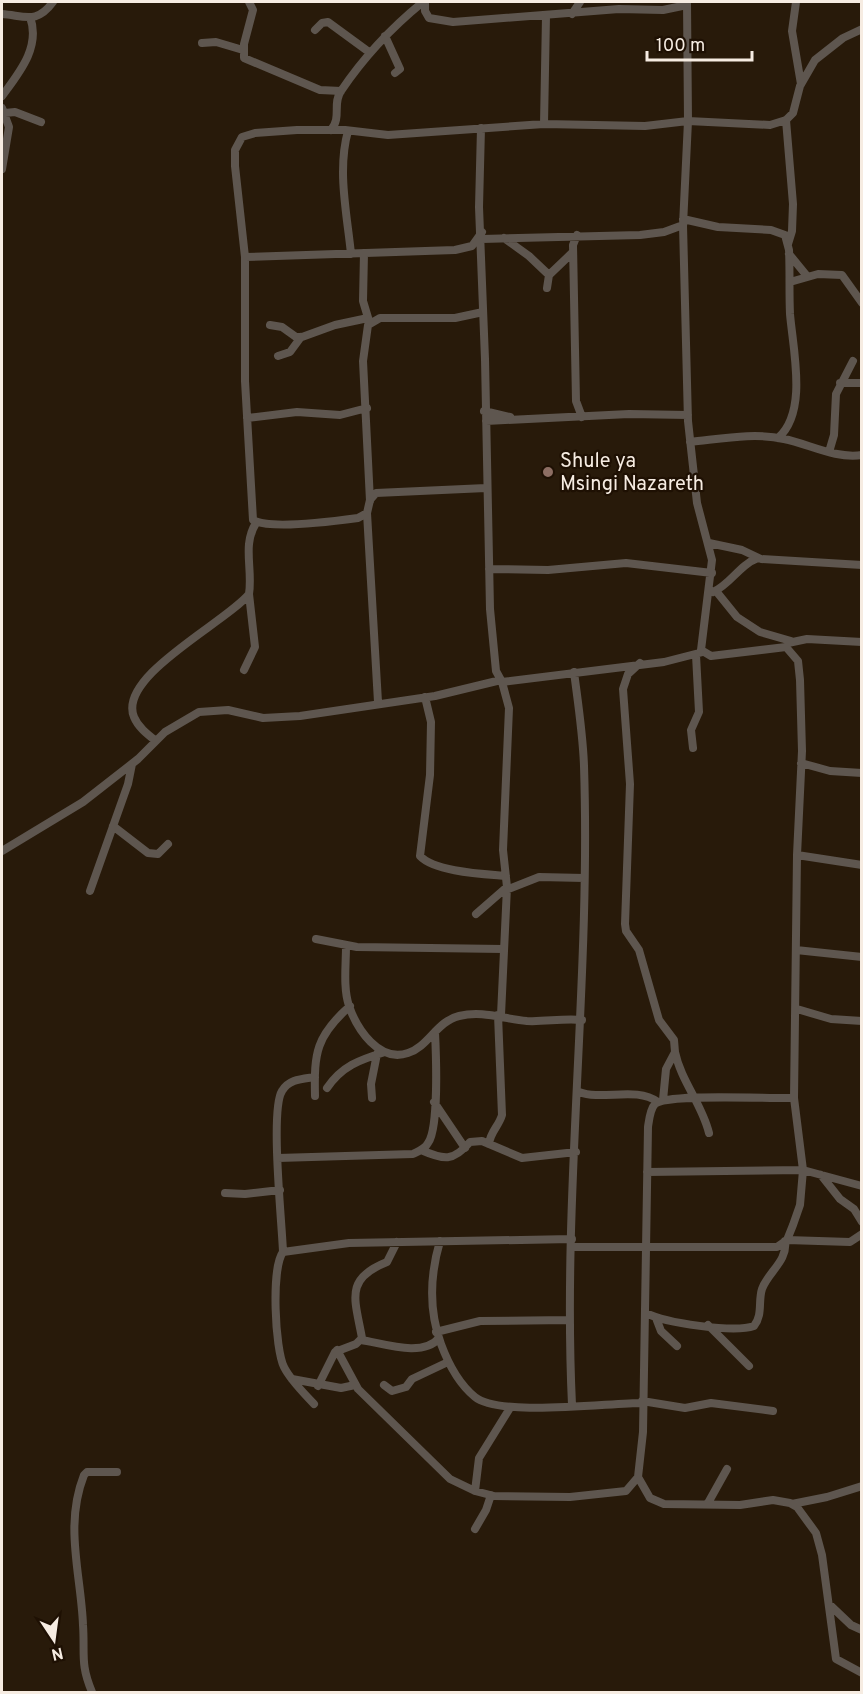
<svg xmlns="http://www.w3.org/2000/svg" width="863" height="1694" viewBox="0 0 863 1694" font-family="Overpass,sans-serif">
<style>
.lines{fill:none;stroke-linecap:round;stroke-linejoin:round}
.minor{stroke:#5e564f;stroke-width:8}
.education-dot{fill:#8d6e63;stroke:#1e1003;stroke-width:2}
.labels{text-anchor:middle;stroke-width:4.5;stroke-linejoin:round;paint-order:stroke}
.poi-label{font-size:20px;fill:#f6ece2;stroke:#1e1003;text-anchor:start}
</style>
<rect width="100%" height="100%" fill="#281a0a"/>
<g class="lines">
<path class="minor" d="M249,2L253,10L244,44V58L320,90L341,91
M425,2V11L429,18L453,22L619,9L663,10L687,5
M796,2L792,31L801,84
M2,14C26,16 37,24 53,2
M572,14L580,2
M315,30L322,23L328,22L369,52
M385,36L400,69L395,73
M202,43L216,42L243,50
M2,96C19,73 41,47 30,17
M2,108L9,127L2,169
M5,113L15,112L41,122
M786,120L793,204L792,231L788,244
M544,124L546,16
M481,128L479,207L485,359L490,609L496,671L502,682L664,662L703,652
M331,130C342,117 332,104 341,91C364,57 391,28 423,2
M348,131C337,170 347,214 351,254
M683,219L718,227L771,230L785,235L789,250C790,271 789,293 790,314C793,350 808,412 778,438
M577,235L573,245L576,401L582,417
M504,238L529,256L549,275
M482,239L640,235L664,232L683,225
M364,253L363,301L369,321
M789,254L807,276
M245,257L455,250L472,246L482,232
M790,282L818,274L842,275L862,303
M547,288L549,275L573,252
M270,325L282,327L296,337H302L335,325L368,318
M278,356L290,352L301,337
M840,383H862
M484,411L510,417
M247,418L297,412L340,415L367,408
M486,421L629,414L688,415
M690,442C720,439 754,432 784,439C809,444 835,459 862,455
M829,452L834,435L836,394L853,361
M486,488L376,493L370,500L367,513L358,518C336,521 270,530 253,520L245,381V257L235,166V150L242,137L255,133L297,130H345L388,135L544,124L645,126L688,121L770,125L786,120L793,113L800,86L815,60L843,38L862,29
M370,501L363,361L368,325L380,318H455L483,312
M367,513L378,702
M709,543L742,550L761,559L862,565
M489,569L548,570L626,563L712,573
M716,591L737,617L760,632L791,641
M713,592C731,584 739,565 758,558
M788,643L807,639L862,642
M640,663L628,674L623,689L630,784L625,924L626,931L639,950L659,1020L674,1040L675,1052L666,1069L663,1100
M244,670L255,647L249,594
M425,697L431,722L430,775L420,856C435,872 484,874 506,876
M156,741C147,734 138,727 134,717C117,676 227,622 249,594C253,569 242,545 256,523
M693,748L691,730L699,712L696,655
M801,763L830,771L862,773
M113,826L148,853L158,854L168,844
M2,851L83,802L138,759L165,732L199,712L228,710L263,718L300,716L435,696L501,680
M797,855L862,865
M506,890L539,877L584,878
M90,891L128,784L132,764
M476,914L507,887
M316,939L357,947L503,949
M346,946C346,965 343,988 349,1006C357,1029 379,1063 408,1053C428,1047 437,1021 459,1016C483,1010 503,1019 527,1021C545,1022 563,1018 582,1020
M796,950L862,957
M797,1009L831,1019L862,1021
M501,1015L507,887L503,850L509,708L502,682
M675,1052C681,1081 702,1104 709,1133
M327,1088C342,1066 359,1060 385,1052
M579,1092C603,1101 636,1086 658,1102
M315,1096C314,1053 316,1036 350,1006
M372,1098L371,1084L377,1054
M434,1102L465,1148
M489,1144C490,1132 499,1126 502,1115L498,1015
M421,1150C444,1160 453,1162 470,1142L482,1141L522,1158L576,1152
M278,1158L413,1154C419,1151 425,1149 428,1143C439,1128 436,1053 435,1032
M647,1172L803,1170L862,1186
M821,1175L840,1199L854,1209L862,1222
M225,1193L245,1194L280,1190
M787,1240L850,1242L862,1234
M440,1241C430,1275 429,1311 441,1344C448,1363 459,1384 475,1397C499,1417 607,1403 642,1403
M572,1247H777L787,1240L793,1225L800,1205L803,1170L794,1098L797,855L802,751L800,680L798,661L786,647L711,656L701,650L712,560L697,503L688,421L683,225L688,121L687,2
M283,1252C282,1223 270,1110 282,1091C289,1079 302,1079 315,1077
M646,1313C665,1323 734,1333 754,1326C763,1315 758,1301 762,1289C768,1272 788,1261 785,1241
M656,1318L661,1331L677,1346
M708,1325L749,1366
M436,1332L480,1321L569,1320
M361,1340C382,1343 423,1358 439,1338
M337,1350L358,1389L450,1479L475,1491L494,1496L570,1497L626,1491L638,1477L643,1432L648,1127C649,1120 650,1109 655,1104C666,1093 771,1099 794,1098
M292,1379L341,1388L355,1385
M384,1385L392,1391L406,1387L412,1379L448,1362
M318,1386L335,1352L356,1344L362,1338C355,1299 344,1279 387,1262L397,1242
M642,1401L685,1408L711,1403L773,1411
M314,1404C303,1392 291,1381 284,1367C275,1349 271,1268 283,1252L349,1243L572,1239
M572,1405C562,1193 591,979 584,766C583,735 578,703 574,672
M638,1477L650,1498L664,1504L740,1505L773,1500L790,1503L797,1507L816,1533L822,1555L836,1659L862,1673
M475,1491L479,1458L510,1408
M708,1503L727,1469
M792,1504L827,1497L862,1486
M475,1529L486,1510L491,1495
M831,1606L851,1625L862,1630
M92,1692C80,1664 85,1654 83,1625C81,1574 64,1526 84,1475L87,1472H117"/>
</g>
<circle class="education-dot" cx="548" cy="472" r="6"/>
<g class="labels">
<g class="poi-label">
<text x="560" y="467">Shule ya<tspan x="560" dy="23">Msingi Nazareth</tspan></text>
</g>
</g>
<rect width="863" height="1694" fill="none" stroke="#f6ece2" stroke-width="6"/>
<g transform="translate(54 1640) rotate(167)" stroke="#1e1003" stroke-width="4.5" paint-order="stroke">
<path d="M0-4.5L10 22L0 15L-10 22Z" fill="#f6ece2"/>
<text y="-9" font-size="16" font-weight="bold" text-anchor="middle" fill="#f6ece2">N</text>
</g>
<path d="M647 51v9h105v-9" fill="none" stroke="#f6ece2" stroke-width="3"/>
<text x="656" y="51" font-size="18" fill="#f6ece2" stroke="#1e1003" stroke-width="4.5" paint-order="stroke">100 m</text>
</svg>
